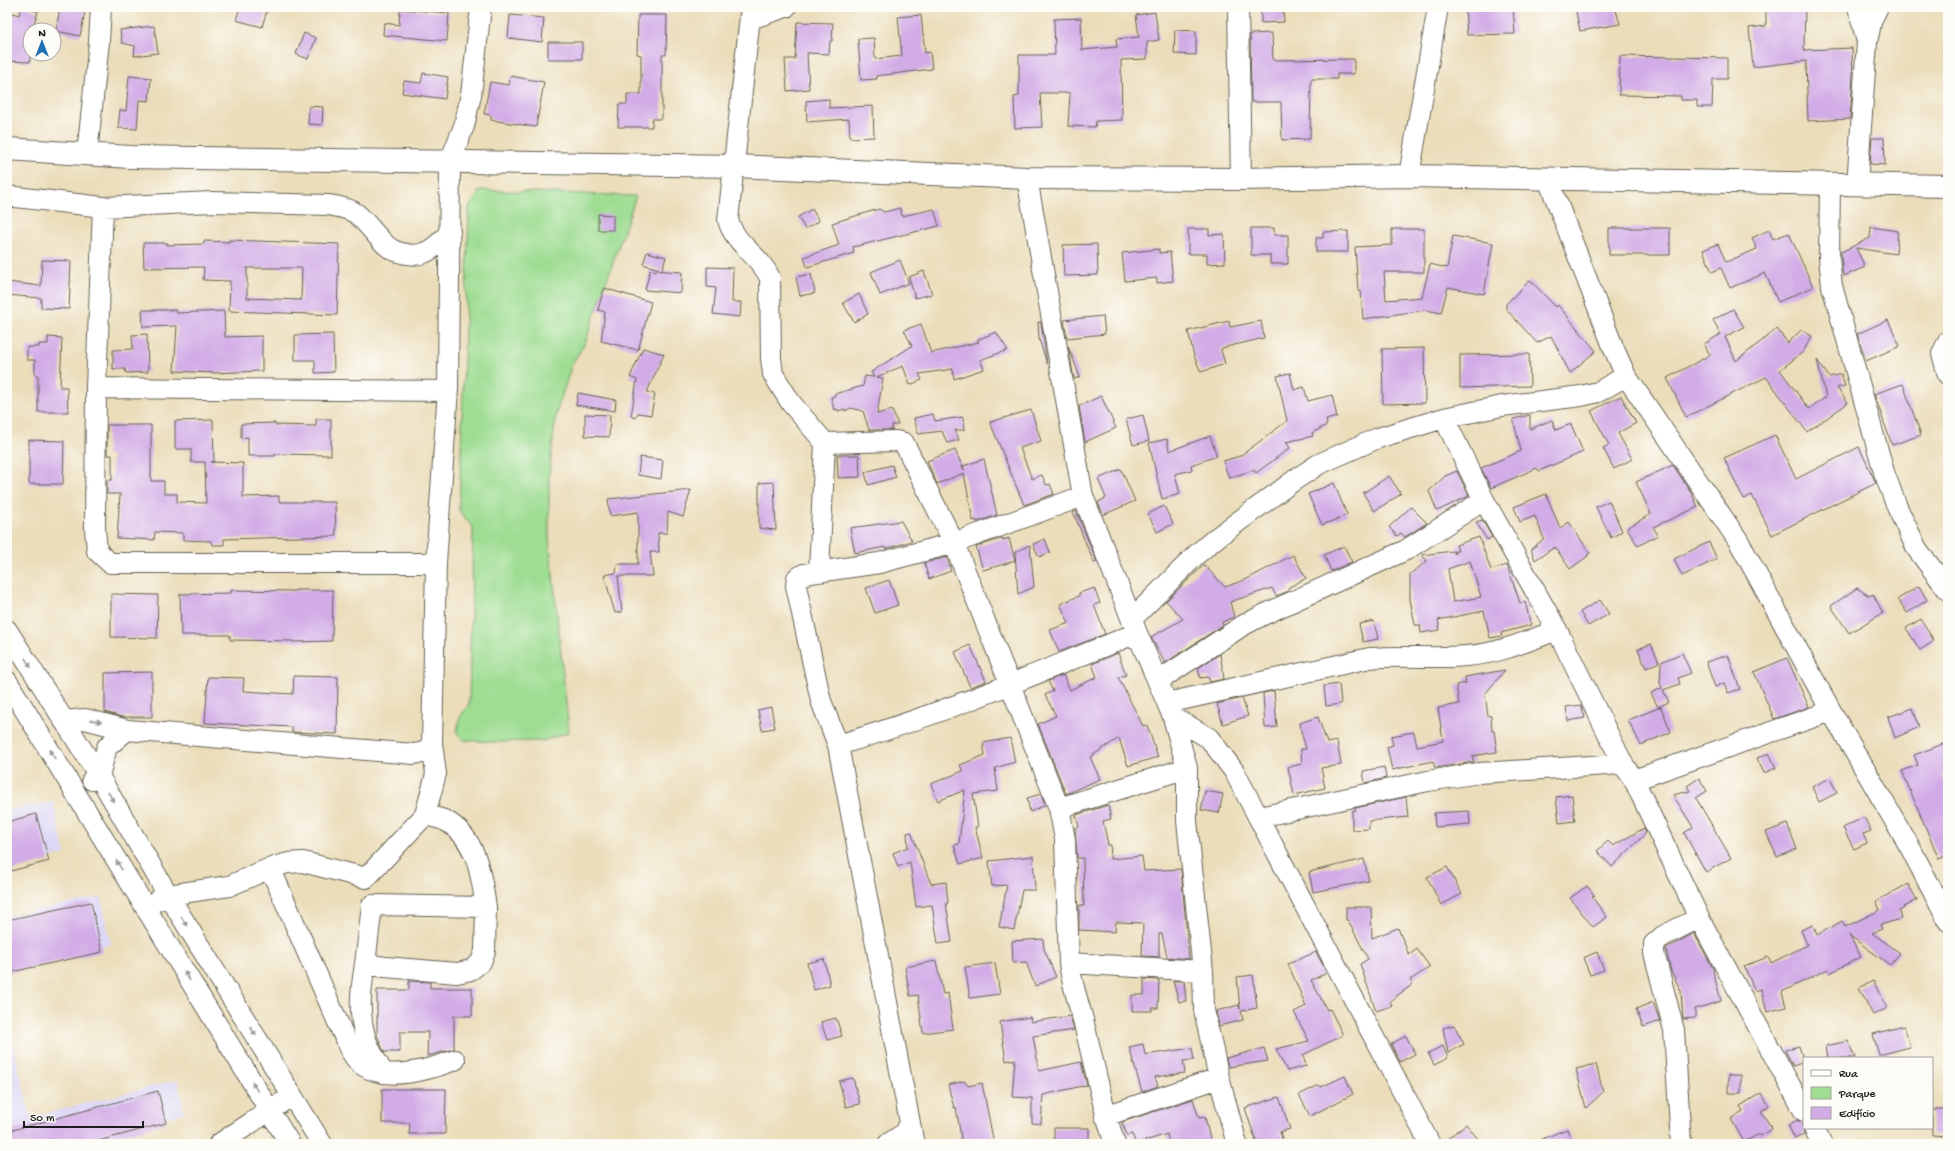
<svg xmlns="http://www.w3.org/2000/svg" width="1955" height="1151" viewBox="0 0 1955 1151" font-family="'Gochi Hand',sans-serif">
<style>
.built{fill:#dcd6f6}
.green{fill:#9edd92;stroke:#5d7c57}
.building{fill:#d2ace6;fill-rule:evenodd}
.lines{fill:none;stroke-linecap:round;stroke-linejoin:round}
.minor-casing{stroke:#646053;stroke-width:22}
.highway-casing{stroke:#646053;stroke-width:24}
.minor{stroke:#fff;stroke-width:20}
.highway{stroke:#fff;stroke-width:22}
.oneway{fill:#999}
</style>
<rect width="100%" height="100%" fill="#fdfcf7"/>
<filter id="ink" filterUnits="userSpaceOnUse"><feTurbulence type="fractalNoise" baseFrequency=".025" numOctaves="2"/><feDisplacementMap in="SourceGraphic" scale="8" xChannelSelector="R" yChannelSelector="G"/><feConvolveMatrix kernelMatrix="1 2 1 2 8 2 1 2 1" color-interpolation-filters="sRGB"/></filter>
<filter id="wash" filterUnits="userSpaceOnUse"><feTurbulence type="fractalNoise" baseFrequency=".012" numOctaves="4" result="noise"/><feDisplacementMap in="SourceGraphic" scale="16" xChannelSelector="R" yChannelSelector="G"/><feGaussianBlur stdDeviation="0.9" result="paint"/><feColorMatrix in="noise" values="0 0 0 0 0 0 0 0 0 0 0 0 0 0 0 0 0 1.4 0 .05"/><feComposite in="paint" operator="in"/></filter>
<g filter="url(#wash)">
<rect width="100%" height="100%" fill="#ebddba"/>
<path class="built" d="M53,802L65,854L7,870V810Z
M101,897L111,944L7,973V916Z
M7,1025L31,1117L178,1080L184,1113L59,1144H18L7,1104Z"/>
<path class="green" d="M480,190L636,196L585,343L572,364L556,414L549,475V536L569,732L543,741L491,742L464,740L457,733L459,719L469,704L473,527L459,511L469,208Z"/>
<g id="blocks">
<path class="building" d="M22,7H30V9L38,12L33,26H30V62L7,61V11L19,15Z
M60,7H86L80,36L56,31Z
M240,7H268L262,27L236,20Z
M1465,7H1513L1515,34L1467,35Z
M1575,7H1615L1620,24L1580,31Z
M1766,7H1805L1804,50L1852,48L1853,76L1850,119L1808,121L1806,61L1753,67L1749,28L1766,26Z
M400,9L449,13L447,41L383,35L384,23L399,25Z
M1261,9H1283L1284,22L1261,23Z
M1155,12L1159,40L1147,42V59L1121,60L1122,120L1096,121L1095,127L1068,126L1070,93H1040L1042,127L1015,128L1014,97L1019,96V55H1055L1054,19L1081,18L1082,50L1117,47L1116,39L1139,37L1136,15Z
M510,15L544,18L542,42L508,38Z
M638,15H667L666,55H662V119H652V127H618L619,104H627V94H641V55L637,54Z
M921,15L925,53L930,52L932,69L876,76L877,79L861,80L858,39L874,38L875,59L902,56L898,17Z
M797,22L833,23L832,41H830L829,54L807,53L809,89L787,91L785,59H795Z
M154,26L158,53L134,56L135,46L122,43L120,30Z
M1175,30L1196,31V55L1174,54Z
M304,33L316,38L308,59L296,54Z
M1272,33L1273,60L1354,59V74H1337V79H1311L1310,139L1282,140L1281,102H1251L1250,34Z
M548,42H582V59H548Z
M1620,56L1727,58V79H1713L1712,107H1697V100H1681V96L1619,95Z
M423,73L448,77L445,99L402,93L404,81L421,83Z
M129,76L151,78L149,101L139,100L137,129L118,128L120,110L126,111Z
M510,76L544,82L536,127L491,120V115L484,114L490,82L509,85Z
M829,99V108L873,106L874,137L850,138L849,119L807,122L806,101Z
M309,106L323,107L322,125L308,124Z
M1872,138H1884L1885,165L1870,164Z
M900,208L902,216L934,209L939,226L853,247L854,253L807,267L804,257L839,245L832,223L879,209L884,212Z
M812,209L819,221L805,229L798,217Z
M598,214L613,215V230H598Z
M1871,227L1898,231L1896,254L1856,248L1865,267L1844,276L1842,271L1841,252L1870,238Z
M1251,228H1274V235H1288V264H1270V255H1251Z
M1609,228H1670V255H1609Z
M1188,229H1209V235L1224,234L1225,263L1207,264V254H1188Z
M1392,229H1424V272H1384L1386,300L1422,297L1430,264L1447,268L1453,236L1493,243L1484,294L1448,287L1441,313L1426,310L1363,319L1361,291H1358L1355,247L1392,245Z
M1769,230L1773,239L1789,233L1813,287L1778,302L1765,273L1730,288L1721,268L1712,272L1703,250L1718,244L1726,262L1757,249L1752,238Z
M1348,231V252H1316V238H1323V232Z
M229,240L339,244L337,315L229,311L230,281L203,280L204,267L144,268L143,243H168L167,245L204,244V241L229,242ZM247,268H302L301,300L247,298Z
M1097,244L1098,275L1064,276L1063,245Z
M1159,249V253L1170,252L1173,281L1157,283V278L1125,281L1122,253Z
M647,252L666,257L662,270L643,264Z
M42,260L71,261L69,309L41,308V298L7,295V282L41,286Z
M900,260L909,283L880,295L871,272Z
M707,267L733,268L732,302H741L740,317L713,314L716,288L707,287Z
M650,270L682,272L681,293L645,290Z
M924,271L932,294L915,298L909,277Z
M811,274L815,293L800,296L796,277Z
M1530,280L1556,307L1558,305L1596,351L1570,373L1551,336L1537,343L1506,309V304Z
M604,288L651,302L638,350L601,341L605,312L598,310Z
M859,294L868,314L854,322L843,303Z
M1733,309L1744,327L1725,337L1736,361L1777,329L1788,343L1801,330L1812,336L1803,352L1780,370L1809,409L1826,397L1817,360L1829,377L1841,374L1845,386L1837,388L1848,403L1807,432L1766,377L1686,417L1667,378L1710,355L1704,344L1721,334L1713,320Z
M142,310H176V313L224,311L225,337L262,336V371L214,373L174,371L177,326L143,327Z
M1103,316L1105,334L1067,338L1064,320Z
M1888,320L1900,346L1866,361L1857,334Z
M1229,321L1230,327L1261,321L1264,338L1222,348L1221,350L1225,364L1201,372L1194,356L1188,331Z
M1038,322H1041L1047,364L1039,339Z
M921,324L931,353L979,342L977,340L996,332L1008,350L980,360L984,369L954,379L953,369L919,374L922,380L910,385L903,366L876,377L883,378L877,414L892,410L898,425H892V430H869L863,411L851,408L845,411V409L838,411L837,409L834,410L831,397L835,396L834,394L863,386L865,376L874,377L871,372L912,346L904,330Z
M147,334L148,372L126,373L125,369H113V350L133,349L132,335Z
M333,334L334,372L315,373V360H295V335Z
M48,337L62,338L60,387H67L68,412H38V375H35V360H27V347H39V344H48Z
M1068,346L1080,377L1074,379Z
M643,348L664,354L647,392L655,394L651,415L638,413L635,418L631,416L637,380L630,377Z
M1424,348L1425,403L1383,404L1382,349Z
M1529,354L1530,386L1460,388V355Z
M1290,373L1294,390L1304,387L1308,401L1332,395L1337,417L1326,420L1327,425L1312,433L1313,436L1286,442L1290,448L1256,473L1254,470L1229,478L1223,461L1240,456L1287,421L1277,376Z
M1903,384L1921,435L1892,445L1874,394Z
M578,393L616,400L615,411L576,405Z
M1101,396L1116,428L1085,442L1079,406Z
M1621,396L1636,423L1618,433L1632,459L1614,469L1603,448L1609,445L1591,411Z
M1031,410L1041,441L1020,448L1032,479L1042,475L1046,485L1050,484L1054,494L1024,505L990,422Z
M585,414L610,415L609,437L585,436Z
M933,414L935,421L963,417L964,430H955L959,440L947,443L942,431L918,434L914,418Z
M1143,415L1149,441L1133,445L1126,419Z
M1530,415V429L1552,420L1556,430L1571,424L1583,452L1539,471L1537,468L1491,488L1481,468L1521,451L1513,419Z
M316,419H331V455L275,454V456H248V437L241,438V424L275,423V425L316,426Z
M213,420L214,462H211L243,463V497L279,496V502H335L336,536L224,539V545H212L211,541L183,540V533L155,532L154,540L117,538L120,494H107V480H112V455H107V425H151V481H164V494H177V502L206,503L205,462H191V449H175V421Z
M1775,435L1796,479L1859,447L1876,483L1772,535L1752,495L1743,499L1724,458Z
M1210,436L1217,456L1191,465L1192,470L1175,474L1180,494L1162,499L1149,443L1167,439L1169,451Z
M29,440L64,441L63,484H29Z
M955,450L964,470L963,466L984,459L997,515L977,522L976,520L973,521L964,473L937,484L927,461Z
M837,455H859L860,477L838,478Z
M640,457L663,460L661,479L638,475Z
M892,465L896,477L868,485L865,472Z
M1673,465L1691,492L1698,507L1653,527L1658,535L1638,546L1627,528L1651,514L1636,482Z
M1121,469L1135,501L1103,515L1098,502L1106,498L1098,479Z
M1457,471L1469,496L1437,511L1429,491L1445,476Z
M1389,476L1401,494L1374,511L1363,493Z
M774,482L776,530L759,528V483Z
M1334,483L1347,515L1322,525L1308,494Z
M691,490L683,517L668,512L667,533H658L659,552H650L653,576H618L622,612L615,613L604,575L616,573L617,564H638V512L610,516L608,499Z
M1546,494L1560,528L1569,522L1590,553L1587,555L1588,556L1570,569L1555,547L1535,560L1531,549L1544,539L1535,516L1520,522L1514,507Z
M1609,501L1622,531L1611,538L1596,507Z
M1164,506L1173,524L1157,532L1148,514Z
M1411,507L1427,523L1405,537L1401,533L1397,536L1389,527Z
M1076,511L1097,562L1094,563L1073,512Z
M1482,520L1492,537L1487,540L1476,522Z
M901,521L912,541L885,549V547L855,553L850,528Z
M1479,537L1491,570L1507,565L1520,603L1525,602L1531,625L1501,633L1502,636L1490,638L1484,611L1438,620L1440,630L1421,633L1420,625H1415L1410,599V574L1427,561L1422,555L1453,551L1455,554L1454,551H1458L1456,545ZM1470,561L1481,597L1453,602L1448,569Z
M1003,538V540L1009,538L1015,561L983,570L976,547Z
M1045,539L1050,552L1039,557L1033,544Z
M1709,542L1717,559L1682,576L1674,559Z
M1030,545L1034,587L1018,594L1015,552Z
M1344,546L1352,562L1331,571L1324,555Z
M1293,555L1306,578L1288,588L1289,591L1276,596L1272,588L1230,602L1234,617L1222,622L1223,625L1165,663L1151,637L1183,619L1166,601L1204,565L1225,587L1247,579Z
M947,557L951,571L929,579L924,563Z
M889,580L898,605L875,613L866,588Z
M1919,586L1927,600L1907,613L1898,599Z
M1094,588L1100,603L1094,605L1105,634L1059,652L1050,630L1069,623L1060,604L1079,596V593Z
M1857,588L1869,596L1873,594L1883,613L1849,633L1831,606Z
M231,590L295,591V590H333L332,641L293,642V641L230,640V635H181L180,594L231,593Z
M111,594L158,595L157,638L111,637Z
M1600,600L1609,614L1588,626L1580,612Z
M1921,619L1934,641L1920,650L1906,628Z
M1374,621L1378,639L1363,642L1359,624Z
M1651,644L1659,662L1646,668L1638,649Z
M970,645L986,681L970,687L955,652Z
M1118,653L1126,675L1118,677L1143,726L1147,725L1158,757L1128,766L1119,738L1090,757L1100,779L1066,794L1038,724L1056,716L1045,695L1053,691L1048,681L1063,675L1070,690L1097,677L1092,664Z
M1682,653L1691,673L1678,678L1680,684L1663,690L1669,702L1658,707L1651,693L1662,688L1660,683L1661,662Z
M1220,654L1224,679L1210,682L1208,677L1200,678L1198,668Z
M1728,655L1740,689L1728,693L1724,683L1715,687L1706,662Z
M1787,658L1809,707L1774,719L1754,672Z
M1505,670L1485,694L1488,716H1491L1492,731H1494L1497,752L1472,756L1474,762L1435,768L1433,761L1392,770L1387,747L1393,745L1391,736L1414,732L1417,746L1443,741L1438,708L1459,704L1456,685L1466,683L1465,677Z
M152,672V717H122L105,712V673Z
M294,676L338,677L337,734L292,732V727L205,723L208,677L244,678L243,691L293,694Z
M1339,684L1341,704L1326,706L1324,686Z
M1274,691L1277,727L1265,728L1263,693Z
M1242,698L1248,716L1223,724L1217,704Z
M1581,705L1585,718L1568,721L1566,707Z
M771,707L775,728L762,730L758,710Z
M1661,707L1671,732L1641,745L1628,720Z
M1913,708L1919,727L1895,738L1888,717Z
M1318,717L1327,743L1337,741L1341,765L1321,768L1325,788L1294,795L1288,767L1302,764L1301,749H1306L1301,731L1300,723Z
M1010,738L1015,762L995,768L998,791L973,794L978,827H975L983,858L960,864L954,845L959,844L965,790L938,801L931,784L963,771L960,765L985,755L983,743Z
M1943,744L1948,758V772L1942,774L1948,788V855L1939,859L1902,771L1918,765L1914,755Z
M1769,753L1776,768L1764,773L1757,758Z
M1384,767L1386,778L1365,783L1363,771Z
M1699,778L1707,791L1696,798L1731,858L1706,872L1684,833L1693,827L1673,795L1690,791L1687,786Z
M1830,778L1837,793L1819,802L1812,787Z
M1205,791L1223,794L1219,813L1201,810Z
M1041,794L1045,805L1030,812L1027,798Z
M1572,795L1575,821L1559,823L1556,797Z
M1406,797L1408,817L1369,821V829L1352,830V811L1356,810L1355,808Z
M1108,805L1111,819L1103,821L1108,845H1111L1110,859L1142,856L1144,871L1181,869L1189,959L1167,957L1162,934H1159V957L1142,956L1143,923L1116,922L1115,932L1079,930V905L1084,906L1083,858H1077L1075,828L1079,827L1076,815Z
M1469,811L1470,824L1435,827L1434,813Z
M36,814L49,861L7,872V822Z
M1864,817L1871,831L1863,834L1867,843L1854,849L1843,828Z
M1787,824L1797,849L1777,857L1766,832Z
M1644,828L1646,833L1612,867L1597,851L1608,841L1613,846Z
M911,832L931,884L946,882L948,903H946L952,942L938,944L932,905L916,907L910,862L898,867L893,853L908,847L907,833Z
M1033,856L1035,890H1022L1014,930L999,927L1007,885L992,886L989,861Z
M1364,859L1369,881L1313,892L1309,872Z
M1447,867L1462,894L1441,905L1427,877Z
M1908,884L1917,900L1899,910L1901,919L1880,925L1882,929L1872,933L1900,953L1890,965L1849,935L1861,957L1830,973L1828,969L1782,992L1786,1007L1767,1012L1761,989L1755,991L1744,966L1768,957L1771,963L1807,945L1801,930L1813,925L1817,935L1842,921L1845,927L1880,910L1876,901Z
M1587,886L1595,896L1592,897L1607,917L1593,927L1570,898Z
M91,902L102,952L7,973V920Z
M1346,907H1371L1372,938L1398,928L1409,955L1417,949L1430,967L1410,980L1413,984L1390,1001L1392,1006L1376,1011L1360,964L1368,959L1348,920H1346Z
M1694,933L1714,970L1713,971L1721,1001L1695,1009V1018L1683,1019L1681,991L1671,971L1666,949Z
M1043,939L1044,949L1056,977L1035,986L1026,962L1013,963L1012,941Z
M1316,952L1327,973L1311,980L1327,1010L1330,1009L1343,1035L1303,1055L1306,1066L1287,1071L1276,1049L1309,1041L1294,1012L1306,1006L1288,964Z
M1597,952L1604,970L1590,975L1583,958Z
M824,959L830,985L814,990L807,963Z
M936,961L943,994L948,993L953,1029L923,1033L918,995L910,996L905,967Z
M995,963L1000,994L970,998L965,967Z
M1253,975L1257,1008L1241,1011L1243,1020L1219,1026L1216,1011L1239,1005L1240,1009L1237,977Z
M1144,979L1159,980L1158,1008H1152V1011H1132V995H1144Z
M409,981L430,982V988H472V1016H454V1049L427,1056L428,1032H400V1052H384L377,1035V990H409Z
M1173,981H1184L1186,1001L1179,1002Z
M1873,981L1887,1008L1873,1015L1859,988Z
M1653,1002L1660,1021L1643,1027L1636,1009Z
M1070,1016L1074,1030L1033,1036L1039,1071L1081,1062L1087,1085L1043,1095L1041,1124L1032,1123V1098L1012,1097L1015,1059L1006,1061L1000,1022L1030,1017L1031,1022Z
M836,1018L842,1036L827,1040L821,1022Z
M1454,1025L1464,1044L1448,1053L1443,1028Z
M1904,1026L1910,1047L1879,1055L1873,1034Z
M1406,1036L1415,1054L1400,1062L1391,1044Z
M1848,1041L1855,1058H1828L1826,1046Z
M1143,1044L1145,1055L1192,1048L1194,1060L1183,1061L1185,1073L1155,1077L1158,1086L1142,1092L1129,1047Z
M1443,1046L1448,1058L1434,1065L1428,1053Z
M1799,1046L1804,1062L1793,1066L1785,1050Z
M1264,1048L1268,1061L1228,1067L1226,1058Z
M1596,1064L1603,1092L1586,1108L1576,1069Z
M1728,1075H1741V1093H1728Z
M1345,1076L1353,1094L1310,1116L1299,1095L1319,1085L1321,1087Z
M853,1078L860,1104L846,1107L839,1081Z
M964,1081L968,1086L982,1083L994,1144H962L956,1107L954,1108L948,1085Z
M382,1089H446L445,1134H409L410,1123H382Z
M158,1091L166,1123L87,1144H12L9,1131Z
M1761,1093L1769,1106L1761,1111L1772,1129L1761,1136L1759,1134L1744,1142L1731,1119L1743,1112L1740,1106Z
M1279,1097L1290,1129L1280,1132L1284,1144H1257L1245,1108Z
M1193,1099L1199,1118L1205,1117L1211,1144H1169L1167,1134L1136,1144L1132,1134L1127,1136L1122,1122Z
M1932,1110H1946V1136L1932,1135Z
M1797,1120L1803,1125L1804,1134L1795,1139L1788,1125Z
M1466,1124L1482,1144H1441Z
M1054,1128H1089V1144H1054Z
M1567,1129L1573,1144H1532V1143Z"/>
</g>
</g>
<g filter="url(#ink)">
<use href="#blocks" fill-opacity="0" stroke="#646053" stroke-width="1"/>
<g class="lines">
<g class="minor-casing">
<path id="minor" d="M751,7L728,220C735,245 760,255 770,278L771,358L773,374L791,403L825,443L819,572
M1238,7L1241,179
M1858,7L1866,38
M750,19L786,7
M87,154L99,42L101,7
M1409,176L1438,7
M1027,178L1083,496L1137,633L1173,717L1187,768V821L1203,971L1204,1010L1219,1078L1237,1144
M1548,179L1614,349L1626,376L1738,540L1831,711L1911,849L1948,921
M1830,185L1829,258L1832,286L1884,472L1897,507L1917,549L1948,590
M1857,185L1867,42L1872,19L1878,7
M7,196L103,207
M1948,341L1942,354L1948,375
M96,388L448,391
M1444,418L1484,500L1557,630L1623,764L1634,780L1699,918L1804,1111
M825,443L896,441L904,443L954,543L1059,808L1065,839L1069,963C1072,986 1080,1006 1085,1028C1095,1067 1102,1106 1115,1144
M436,563H110L97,551L95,529L96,388L103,207L212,202L329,205C339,207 350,208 358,215C368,224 376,236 386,245C394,253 413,257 424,253C434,249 443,240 450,232
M1132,619L1197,554L1216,538L1296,479L1319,464L1378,438L1444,418L1502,406L1581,396L1598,392L1626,376
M7,630L99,776L168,895L322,1144
M7,681L290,1144
M1158,681L1242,626L1263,615L1406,550L1484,500
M1167,703L1370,658C1402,655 1434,659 1466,656C1498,654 1528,641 1557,630
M1173,717L1209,738L1234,771L1430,1144
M64,721L85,719L127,730L414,754L425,752L432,743L436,563L448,389L450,161L464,126L471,95L481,7
M838,745C940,715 1038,673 1137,633
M92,780L99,776L107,747L127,730
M1634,780L1831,711
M1059,808L1187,768
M425,815C432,817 440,818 446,821C477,838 481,875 486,907
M1259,817L1428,781L1479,773L1623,764
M268,869L288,863L303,862L366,878L425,815L436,774L432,743
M158,900L168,895L229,886L268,869L276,881L350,1050C353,1055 357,1062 362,1065C387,1082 429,1070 455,1060
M372,905L486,907L485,951L481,962L471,970L457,973L385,967L365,964Z
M1069,963L1203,971
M365,964C361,988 358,1012 365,1036C368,1049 377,1061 383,1073
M1105,1116L1219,1078
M1814,1128L1822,1144
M219,1144L281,1103
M888,1144L905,1133L909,1125
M914,1144L838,745L821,701L796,586L797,578L804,574L879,563L954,543L1083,496
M1681,1144L1674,1030L1654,953V944L1663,936L1699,918"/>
</g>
<g class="highway-casing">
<path id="highway" d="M7,149L130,157L735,166L1027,178L1241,179L1409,176L1948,186"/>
</g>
<use href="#minor" class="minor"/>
<use href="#highway" class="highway"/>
</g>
<defs><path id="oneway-solid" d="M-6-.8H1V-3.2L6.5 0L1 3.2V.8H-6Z"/></defs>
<g class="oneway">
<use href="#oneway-solid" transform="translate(28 663) rotate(58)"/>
<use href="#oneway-solid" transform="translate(96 721) rotate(11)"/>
<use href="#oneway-solid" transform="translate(52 754) rotate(-122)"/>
<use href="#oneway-solid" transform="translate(111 797) rotate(60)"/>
<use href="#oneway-solid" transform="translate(119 865) rotate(-121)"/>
<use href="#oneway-solid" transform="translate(184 921) rotate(58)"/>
<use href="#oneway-solid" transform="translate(187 976) rotate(-121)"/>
<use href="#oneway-solid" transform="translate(253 1031) rotate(58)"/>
<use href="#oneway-solid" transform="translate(255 1087) rotate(-121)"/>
</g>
</g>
<rect width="1955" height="1151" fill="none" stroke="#fdfcf7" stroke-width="24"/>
<rect x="1803" y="1057" width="130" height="72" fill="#fdfcf7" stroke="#a3a29f"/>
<rect x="1811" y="1070" width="20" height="6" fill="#ffffff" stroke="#a3a29f"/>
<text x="1839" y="1077" font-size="12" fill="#1c1c1c">Rua</text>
<rect x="1811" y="1087" width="20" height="12" fill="#9edd92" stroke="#a3a29f"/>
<text x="1839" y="1097" font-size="12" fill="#1c1c1c">Parque</text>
<rect x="1811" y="1107" width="20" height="12" fill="#d2ace6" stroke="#a3a29f"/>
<text x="1839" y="1117" font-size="12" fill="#1c1c1c">Edifício</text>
<g transform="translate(42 42)"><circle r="19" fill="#fdfcf7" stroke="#a3a29f"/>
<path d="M0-3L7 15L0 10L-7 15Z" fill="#1f6fb2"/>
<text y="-6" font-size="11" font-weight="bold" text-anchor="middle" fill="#1c1c1c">N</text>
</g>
<path d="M24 1121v6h119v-6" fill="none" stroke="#1c1c1c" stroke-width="2"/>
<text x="30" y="1121" font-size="12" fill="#1c1c1c" stroke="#fdfcf7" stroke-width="3" paint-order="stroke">50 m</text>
</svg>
